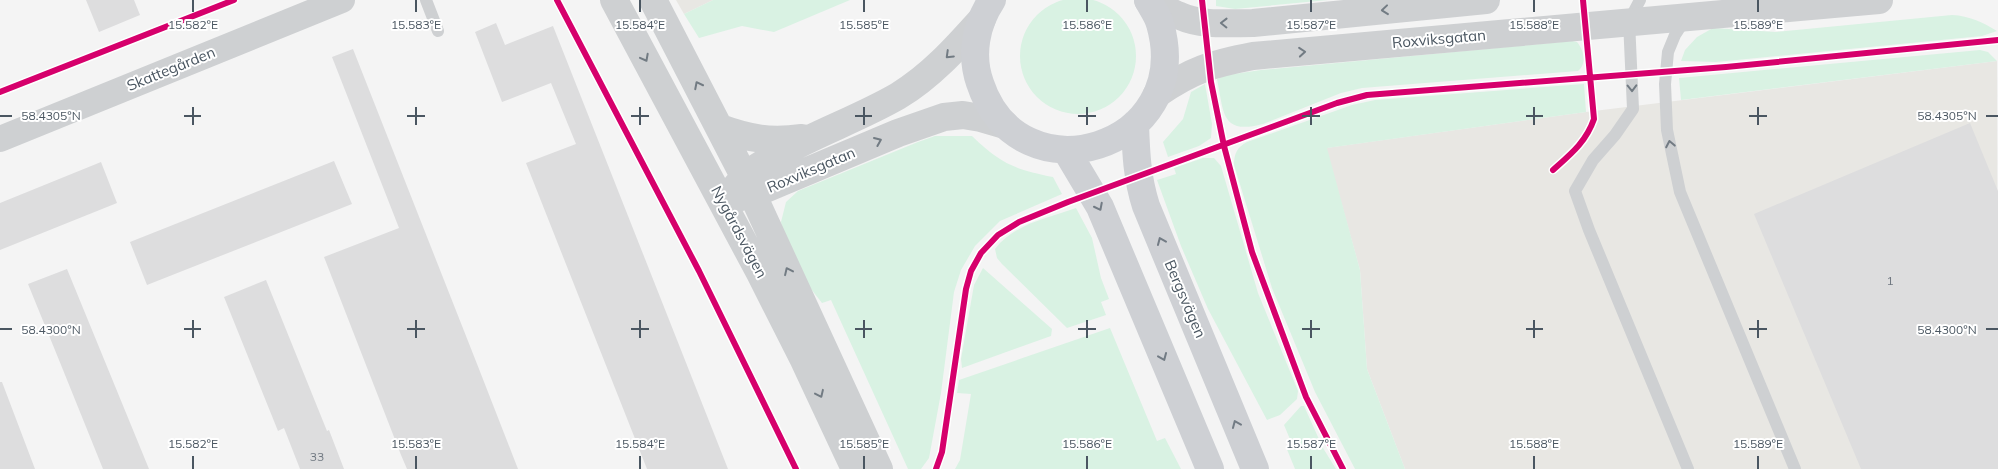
<svg xmlns="http://www.w3.org/2000/svg" width="1998" height="469" viewBox="0 0 1998 469" font-family="Mulish,sans-serif">
<style>
.commercial{fill:#e8e7e3}
.green{fill:#d9f2e3}
.building{fill:#ddddde}
.lines{fill:none;stroke-linecap:round;stroke-linejoin:round}
.service{stroke:#ced0d2;stroke-width:12}
.minor{stroke:#ced0d2;stroke-width:26}
.tertiary{stroke:#ced0d2;stroke-width:28}
.secondary{stroke:#ced0d4;stroke-width:28}
.cycleway-casing{stroke:#fff;stroke-width:9}
.cycleway{stroke:#d6006c;stroke-width:6}
.oneway{stroke:#727b83}
.oneway2{stroke:#727b84}
.ticks{fill:none;stroke:#4a5661;stroke-width:2}
.labels{text-anchor:middle;stroke-width:4;stroke-linejoin:round;paint-order:stroke}
.number-label{font-size:12px;fill:#707881}
.street-label{font-size:15px;fill:#4a5661;stroke:#fff}
.ticks-label{font-size:12px;text-anchor:middle;fill:#4a5661;stroke:#fff;stroke-width:4;stroke-linejoin:round;paint-order:stroke}
</style>
<rect width="100%" height="100%" fill="#f4f4f4"/>
<path class="commercial" d="M676,0H713L684,14Z
M1997,61L1998,469H1405L1367,369L1360,270L1326,148L1586,112Z"/>
<path class="green" d="M1020 56a58 58 0 1 1 116 0a58 58 0 1 1-116 0Z
M713,0H850L774,32L742,26L699,38L684,14Z
M1216,0H1328L1235,9L1216,6Z
M1952,15C1970,16 1982,22 1997,31L1982,36L1716,62L1681,61L1685,50L1697,37L1713,28L1776,32Z
M1572,41L1577,42C1584,50 1587,64 1578,71L1362,88L1341,93L1263,124C1221,135 1224,113 1217,79L1227,75L1261,70Z
M1980,50L1988,52L1997,61L1681,100L1679,78Z
M1205,84L1212,124L1211,138L1199,146L1168,157L1163,142L1183,119L1191,92Z
M1584,84L1586,112L1327,148L1360,270L1367,369L1405,469H1355L1315,392L1272,288L1234,165C1234,154 1237,147 1247,142L1352,105L1375,100Z
M935,136H972C1001,164 1014,169 1053,177L1062,194L1000,221L975,246L961,270L954,292L941,393L929,458L921,469H908L831,300L822,303L800,275L785,243L781,222L786,202L798,191L918,142Z
M1203,158H1214L1221,166L1258,293L1298,391L1297,399L1280,415L1267,420L1208,309L1181,246L1157,180L1176,174L1174,168Z
M1076,208L1092,238L1101,278L1109,299L1101,302L1106,315L1067,328L1002,264L997,258L995,249C1014,224 1048,218 1076,208Z
M983,268L1052,329L1051,336L962,368L961,359L974,285Z
M1110,328L1157,441L1165,438L1181,469H955L960,460L971,394L957,393L959,380Z
M1301,406H1304L1323,448L1336,469H1295L1286,447L1292,444L1284,425Z"/>
<path class="building" d="M86,0H134L140,15L99,32Z
M496,23L505,45L553,26L728,469H647L526,163L576,144L551,83L502,102L475,32Z
M353,49L479,369L518,469H407L401,455L324,257L399,228L332,57Z
M1970,123L1998,191V469H1861L1754,214Z
M334,161L352,204L147,285L130,242Z
M101,162L117,203L0,250V203Z
M67,269L149,469H103L59,360L28,284Z
M266,280L327,431L329,430L344,469H300L284,428L278,431L224,297Z
M0,382H2L35,469H0Z"/>
<g class="lines">
<path class="service" d="M426,0L438,31
M1640,0L1629,21L1633,109L1615,135L1593,160L1575,191L1589,230L1688,469
M1686,18L1675,35L1668,52L1665,84L1667,130L1680,192L1795,469"/>
<path class="minor" d="M0,139L342,0"/>
<path class="tertiary" d="M614,0L760,273L804,360L855,469
M653,0L744,176L879,469
M1148,0C1159,5 1169,12 1180,16C1202,26 1229,23 1253,23L1486,0
M1157,94C1192,70 1211,64 1253,56L1879,0
M720,128C750,139 770,142 802,138
M734,189C747,172 763,163 782,153C819,132 860,118 898,96C931,76 956,48 982,19
M736,198L753,194L898,133L944,117L963,115L981,118L1005,125"/>
<path class="secondary" d="M992,0C976,24 970,55 980,83C1019,202 1196,149 1160,24C1158,16 1152,8 1148,0
M1135,124C1136,153 1137,178 1146,206L1255,469
M1066,150L1100,207L1210,469"/>
<g class="cycleway-casing">
<path id="cycleway" d="M557,0L699,271L796,469
M1202,0L1211,82L1224,146L1252,252L1306,397L1343,469
M0,92L234,0
M1553,170C1571,154 1586,142 1594,119L1583,0
M936,469L942,452L966,289L971,271L981,253L998,235L1019,222L1068,202L1337,103L1367,95L1726,67L1998,40"/>
</g>
<use href="#cycleway" class="cycleway"/>
</g>
<defs><path id="oneway-chevron" d="M-2-3.5L2.5 0L-2 3.5" fill="none" stroke-width="1.6" stroke-linecap="round" stroke-linejoin="round" transform="scale(1.25)"/></defs>
<g class="oneway">
<use href="#oneway-chevron" transform="translate(1385 10) rotate(174)"/>
<use href="#oneway-chevron" transform="translate(1224 23) rotate(-179)"/>
<use href="#oneway-chevron" transform="translate(1302 52) rotate(-5)"/>
<use href="#oneway-chevron" transform="translate(949 55) rotate(136)"/>
<use href="#oneway-chevron" transform="translate(645 58) rotate(62)"/>
<use href="#oneway-chevron" transform="translate(698 85) rotate(-117)"/>
<use href="#oneway-chevron" transform="translate(1632 88) rotate(89)"/>
<use href="#oneway-chevron" transform="translate(878 141) rotate(-23)"/>
<use href="#oneway-chevron" transform="translate(1670 144) rotate(-101)"/>
<use href="#oneway-chevron" transform="translate(788 271) rotate(-115)"/>
<use href="#oneway-chevron" transform="translate(820 394) rotate(65)"/>
</g>
<g class="oneway2">
<use href="#oneway-chevron" transform="translate(1099 207) rotate(63)"/>
<use href="#oneway-chevron" transform="translate(1161 241) rotate(-113)"/>
<use href="#oneway-chevron" transform="translate(1163 357) rotate(67)"/>
<use href="#oneway-chevron" transform="translate(1236 424) rotate(-113)"/>
</g>
<path class="ticks" d="M193,0V12M416,0V12M640,0V12M864,0V12M1087,0V12M1311,0V12M1534,0V12M1758,0V12M193,107V125M416,107V125M640,107V125M864,107V125M1087,107V125M1311,107V125M1534,107V125M1758,107V125M0,116H12M184,116H201M407,116H425M631,116H649M855,116H872M1078,116H1096M1302,116H1320M1526,116H1543M1749,116H1767M1986,116H1998M193,320V338M416,320V338M640,320V338M864,320V338M1087,320V338M1311,320V338M1534,320V338M1758,320V338M0,329H12M184,329H201M407,329H425M631,329H649M855,329H872M1078,329H1096M1302,329H1320M1526,329H1543M1749,329H1767M1986,329H1998M193,456V469M416,456V469M640,456V469M864,456V469M1087,456V469M1311,456V469M1534,456V469M1758,456V469"/>
<g class="labels">
<g class="number-label">
<text x="1890" y="285">1</text>
<text x="317" y="461">33</text>
</g>
<g class="street-label">
<text transform="translate(1439 39) rotate(-5)" y="5">Roxviksgatan</text>
<text transform="translate(171 69) rotate(-22)" y="5">Skattegården</text>
<text transform="translate(811 170) rotate(-23)" y="5">Roxviksgatan</text>
<text transform="translate(739 232) rotate(62)" y="5">Nygårdsvägen</text>
<text transform="translate(1185 299) rotate(67)" y="5">Bergsvägen</text>
</g>
</g>
<g class="ticks-label">
<text x="193" y="29">15.582°E</text>
<text x="416" y="29">15.583°E</text>
<text x="640" y="29">15.584°E</text>
<text x="864" y="29">15.585°E</text>
<text x="1087" y="29">15.586°E</text>
<text x="1311" y="29">15.587°E</text>
<text x="1534" y="29">15.588°E</text>
<text x="1758" y="29">15.589°E</text>
<text x="51" y="120">58.4305°N</text>
<text x="1947" y="120">58.4305°N</text>
<text x="51" y="334">58.4300°N</text>
<text x="1947" y="334">58.4300°N</text>
<text x="193" y="448">15.582°E</text>
<text x="416" y="448">15.583°E</text>
<text x="640" y="448">15.584°E</text>
<text x="864" y="448">15.585°E</text>
<text x="1087" y="448">15.586°E</text>
<text x="1311" y="448">15.587°E</text>
<text x="1534" y="448">15.588°E</text>
<text x="1758" y="448">15.589°E</text>
</g>
</svg>
